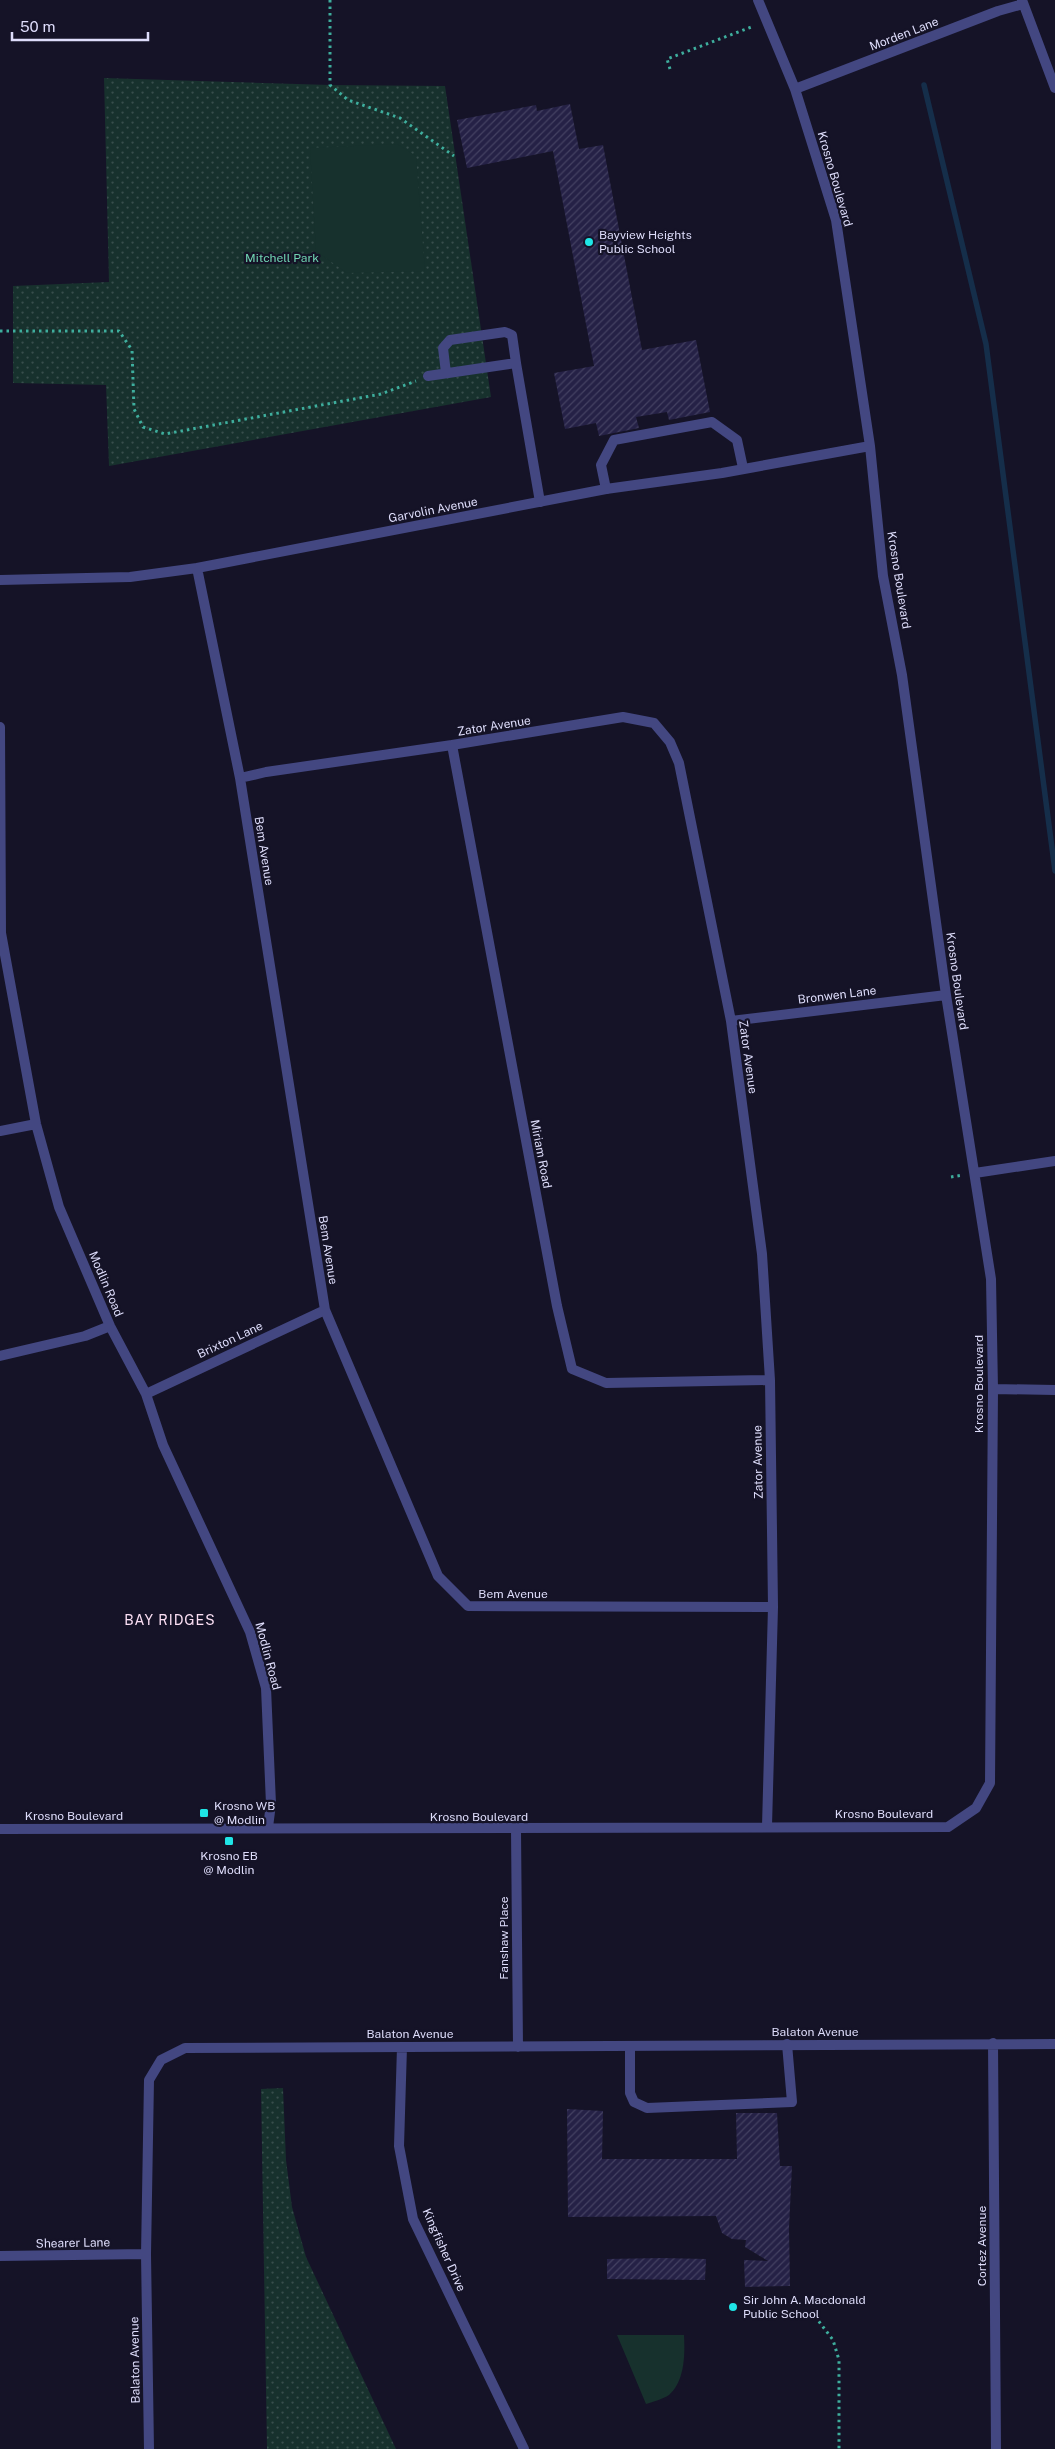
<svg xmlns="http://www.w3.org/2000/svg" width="1055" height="2449" viewBox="0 0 1055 2449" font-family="'Public Sans',sans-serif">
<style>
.grass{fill:url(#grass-dots)}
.pitch{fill:#17312d}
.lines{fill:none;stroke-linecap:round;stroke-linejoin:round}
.stream{stroke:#152e4a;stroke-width:5.5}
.building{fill:url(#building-hatch)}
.path{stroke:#3eae9d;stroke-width:3;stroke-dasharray:2.5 4;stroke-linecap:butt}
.lane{stroke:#434781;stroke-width:10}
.street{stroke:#434781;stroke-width:10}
.poi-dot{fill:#1fe5e6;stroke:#151327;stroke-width:2}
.labels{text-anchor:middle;stroke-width:4.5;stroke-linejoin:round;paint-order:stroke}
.street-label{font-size:12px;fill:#deddfb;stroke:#151327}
.poi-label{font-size:12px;fill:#deddfb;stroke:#151327;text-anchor:start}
.park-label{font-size:12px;fill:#70d4b2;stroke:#151327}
.neighbourhood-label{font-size:14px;letter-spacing:1px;fill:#fbdff4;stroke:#151327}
</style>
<defs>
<pattern id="grass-dots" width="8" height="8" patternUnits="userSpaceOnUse" patternTransform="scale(1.25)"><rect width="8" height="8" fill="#17312d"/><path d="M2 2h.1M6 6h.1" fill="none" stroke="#384e4c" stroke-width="1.8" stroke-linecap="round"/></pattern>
<pattern id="building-hatch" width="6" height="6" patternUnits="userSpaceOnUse" patternTransform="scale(1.25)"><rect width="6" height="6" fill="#252146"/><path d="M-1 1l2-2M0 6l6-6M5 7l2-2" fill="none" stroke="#444162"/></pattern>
</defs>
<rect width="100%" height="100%" fill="#151327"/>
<path class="grass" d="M104,78L330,85L445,86L491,397L109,466L106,385L13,383V286L109,282Z
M283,2088L286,2160L292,2207L306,2257L396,2449H267L261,2089Z"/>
<path class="pitch" d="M397,144L416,156L425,271L347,273L316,251L310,148Z
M617,2335H684C685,2354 685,2381 669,2395C663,2399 653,2402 646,2404Z"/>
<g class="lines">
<path class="stream" d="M924,85L986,344L1055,871"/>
</g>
<path class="building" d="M570,104L579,149L603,145L642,350L696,340L710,412L669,420L667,412L636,417L639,428L599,436L596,423L565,429L554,373L594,366L553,151L467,168L457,120L536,105L537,111Z
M567,2109L603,2111L602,2159H737L736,2113H777L780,2166H792L789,2228L790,2286L745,2287L744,2260L768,2261L745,2247L746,2240L732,2239L722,2233L716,2216L568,2217Z
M662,2258L706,2259L705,2280L607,2279V2259Z"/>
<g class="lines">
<path class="path" d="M330,0V85L348,100L400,118L454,156
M670,69L667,59L754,26
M0,331H119L132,350L134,409L143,427L165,434L381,394L416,381
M951,1177L963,1175
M811,2311L833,2340L839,2360V2449"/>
<path class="lane" d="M446,373L443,348L450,340L505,332L512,335L516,363
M428,376L516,363L540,502
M606,489L601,465L614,440L712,422L737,440L743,468
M630,2047V2093L634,2102L647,2108L792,2102L787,2044"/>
<path class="street" d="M1022,0L1055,88
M795,89L998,11L1023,4
M197,568L240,778L325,1310L438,1576L468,1606L773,1607
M0,580L130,577L197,568L606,489L722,473L870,446
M0,727L1,933L36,1124L59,1207L110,1326L146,1394L163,1445L250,1632L266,1688L271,1804L268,1827
M452,745L557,1306L572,1369L606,1383L770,1380
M240,778L266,772L452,745L623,717L654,723L670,742L679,763L731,1021L762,1254L770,1380L773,1607L767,1826
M731,1021L946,995
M0,1131L36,1124
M975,1173L1055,1161
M0,1356L85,1336L110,1326
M993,1389L1055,1390
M146,1394L325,1310
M0,1829L948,1827L976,1808L990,1783L993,1389L991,1279L946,995L902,675L883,576L870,446L836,220L795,89L758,0
M516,1830L518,2047
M993,2043L996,2449
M402,2047L399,2146L413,2219L524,2449
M0,2256L146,2254
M149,2449L146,2254L149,2080L161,2060L185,2048L1055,2044"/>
</g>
<g class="poi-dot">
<circle cx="589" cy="242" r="5"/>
<rect x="199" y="1808" width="10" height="10" rx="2.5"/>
<rect x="224" y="1836" width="10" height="10" rx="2.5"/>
<circle cx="733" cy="2307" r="5"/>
</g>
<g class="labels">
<g class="street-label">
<text transform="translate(904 34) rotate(-21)" y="4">Morden Lane</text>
<text transform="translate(835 179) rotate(74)" y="4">Krosno Boulevard</text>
<text transform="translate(433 510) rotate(-11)" y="4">Garvolin Avenue</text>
<text transform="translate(899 580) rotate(81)" y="4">Krosno Boulevard</text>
<text transform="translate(494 726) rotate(-9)" y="4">Zator Avenue</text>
<text transform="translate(264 851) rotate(81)" y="4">Bem Avenue</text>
<text transform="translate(957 981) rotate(82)" y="4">Krosno Boulevard</text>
<text transform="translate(837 995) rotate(-7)" y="4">Bronwen Lane</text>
<text transform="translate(748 1057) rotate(82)" y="4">Zator Avenue</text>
<text transform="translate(541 1154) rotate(79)" y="4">Miriam Road</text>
<text transform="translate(328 1250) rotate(81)" y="4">Bem Avenue</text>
<text transform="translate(106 1284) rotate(67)" y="4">Modlin Road</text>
<text transform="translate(230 1340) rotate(-25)" y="4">Brixton Lane</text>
<text transform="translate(979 1384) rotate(-90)" y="4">Krosno Boulevard</text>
<text transform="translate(758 1462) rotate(-91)" y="4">Zator Avenue</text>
<text x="513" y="1598">Bem Avenue</text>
<text transform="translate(268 1656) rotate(75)" y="4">Modlin Road</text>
<text x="884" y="1818">Krosno Boulevard</text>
<text x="74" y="1820">Krosno Boulevard</text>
<text x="479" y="1821">Krosno Boulevard</text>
<text transform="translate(504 1938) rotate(-90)" y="4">Fanshaw Place</text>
<text x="815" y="2036">Balaton Avenue</text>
<text x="410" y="2038">Balaton Avenue</text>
<text transform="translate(73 2243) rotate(-1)" y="4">Shearer Lane</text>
<text transform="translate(982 2246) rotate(-90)" y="4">Cortez Avenue</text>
<text transform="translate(444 2250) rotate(66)" y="4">Kingfisher Drive</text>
<text transform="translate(135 2360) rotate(-91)" y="4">Balaton Avenue</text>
</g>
<g class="poi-label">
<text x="599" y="239">Bayview Heights<tspan x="599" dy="14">Public School</tspan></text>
<text x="214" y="1810">Krosno WB<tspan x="214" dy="14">@ Modlin</tspan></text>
<text x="229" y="1860" text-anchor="middle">Krosno EB<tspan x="229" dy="14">@ Modlin</tspan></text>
<text x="743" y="2304">Sir John A. Macdonald<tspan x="743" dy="14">Public School</tspan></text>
</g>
<g class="park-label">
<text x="282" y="262">Mitchell Park</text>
</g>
<g class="neighbourhood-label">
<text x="170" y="1625">BAY RIDGES</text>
</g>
</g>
<path d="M12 32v8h136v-8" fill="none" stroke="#deddfb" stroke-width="2.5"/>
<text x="20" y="32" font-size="15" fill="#deddfb" stroke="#151327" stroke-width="4" paint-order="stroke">50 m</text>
</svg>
